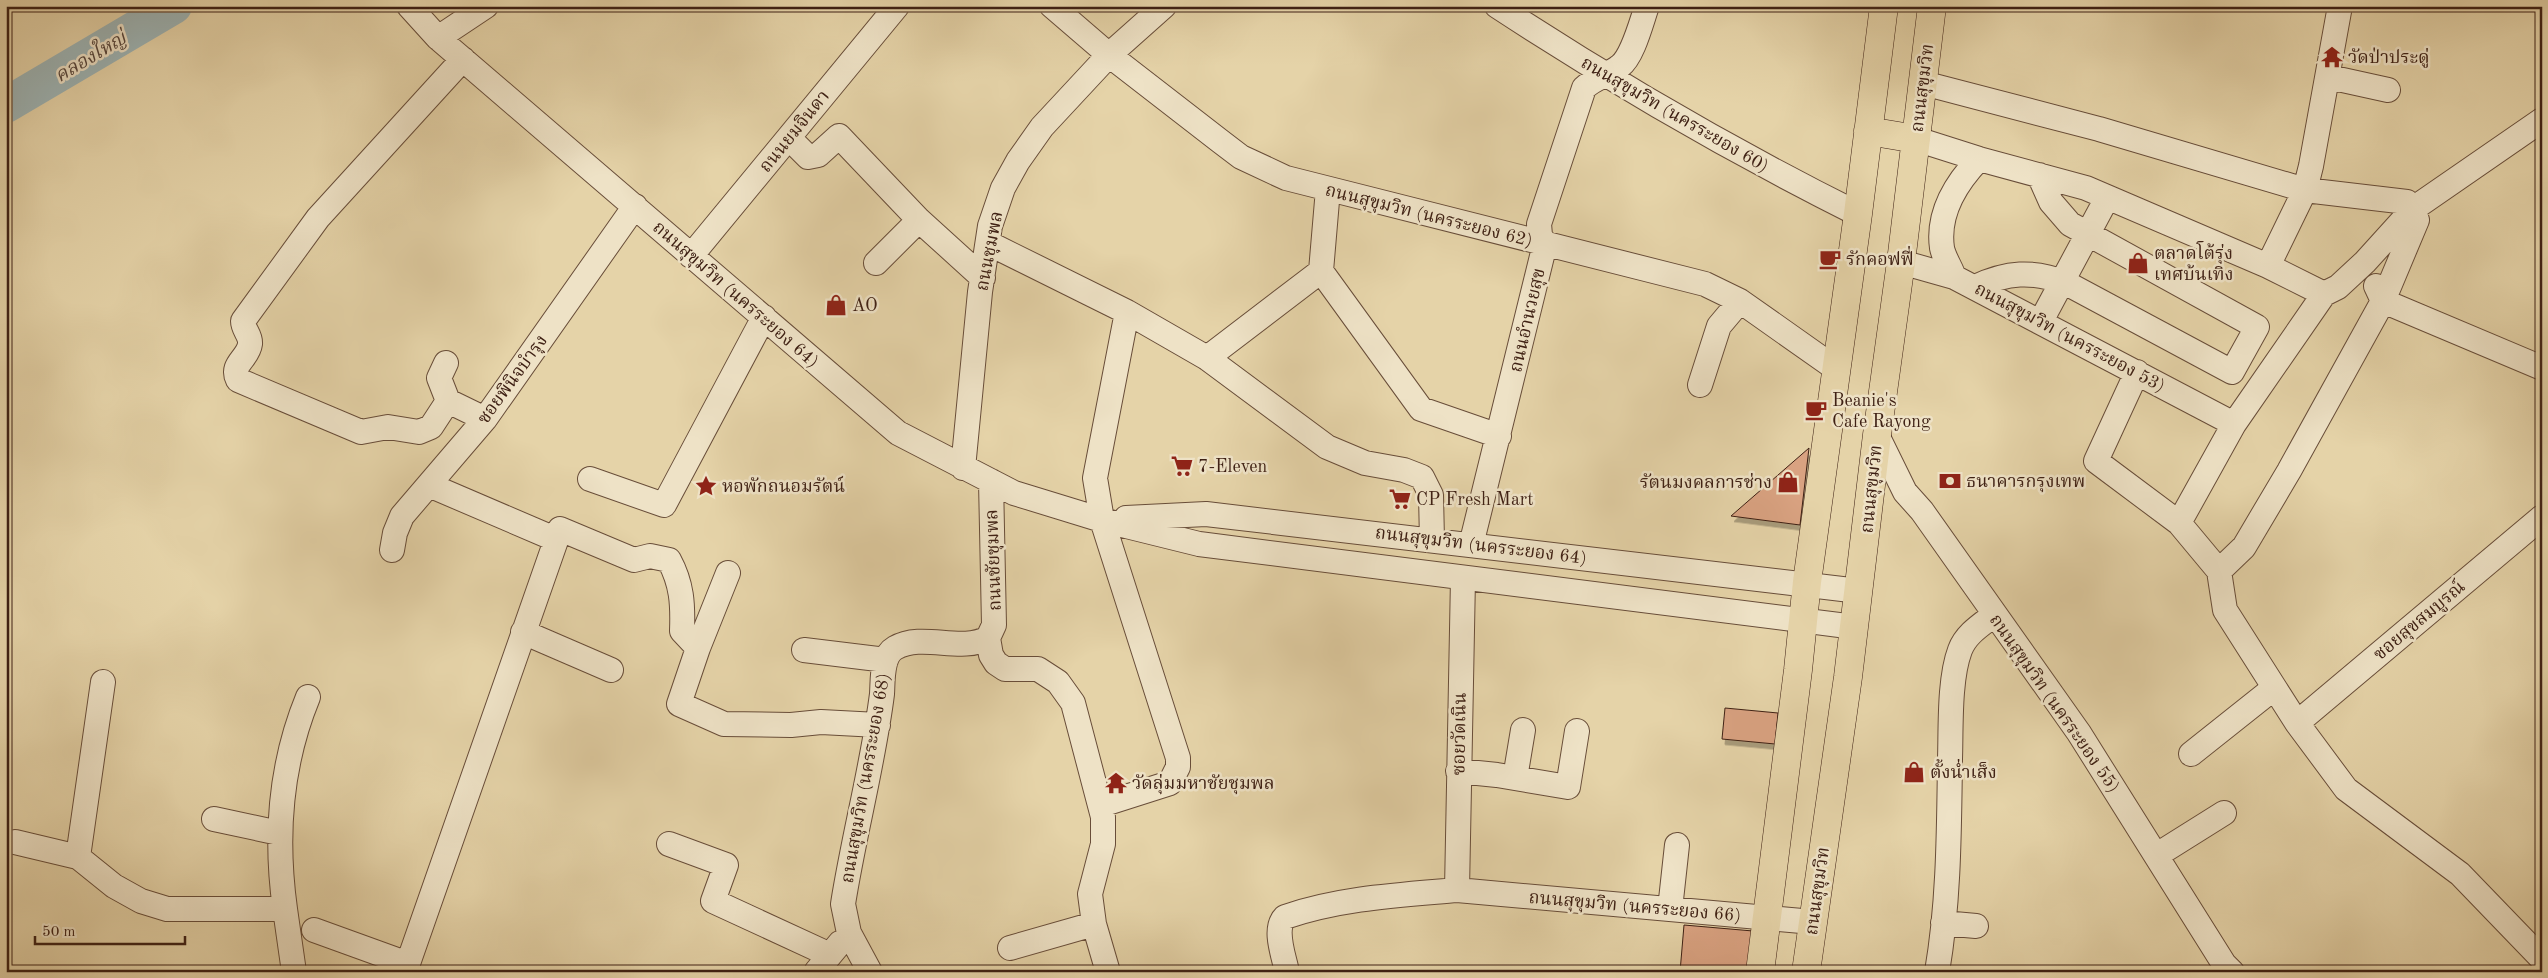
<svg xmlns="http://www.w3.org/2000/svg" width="2548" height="978" viewBox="0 0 2548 978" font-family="'Old Standard TT','Noto Serif Thai',serif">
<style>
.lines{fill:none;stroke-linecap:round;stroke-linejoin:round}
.river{stroke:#9db4b5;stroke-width:36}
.building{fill:#d9a281;stroke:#3e2014;filter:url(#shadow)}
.minor-casing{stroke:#684d39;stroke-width:26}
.major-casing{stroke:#3e2014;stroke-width:29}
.minor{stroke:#eee2c6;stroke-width:24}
.major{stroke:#e5d3a8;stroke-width:28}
.labels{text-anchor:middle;stroke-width:5;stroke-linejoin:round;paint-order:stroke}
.poi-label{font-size:18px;fill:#3e2014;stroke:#eee2c6;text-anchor:start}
.street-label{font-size:18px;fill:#3e2014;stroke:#eee2c6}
.water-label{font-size:19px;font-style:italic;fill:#56453c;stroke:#eee2c6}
</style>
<defs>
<filter id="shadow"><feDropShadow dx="3" dy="5.5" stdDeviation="0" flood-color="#0004"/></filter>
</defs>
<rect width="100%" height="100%" fill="#e5d3a8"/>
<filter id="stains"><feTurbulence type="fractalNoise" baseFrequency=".004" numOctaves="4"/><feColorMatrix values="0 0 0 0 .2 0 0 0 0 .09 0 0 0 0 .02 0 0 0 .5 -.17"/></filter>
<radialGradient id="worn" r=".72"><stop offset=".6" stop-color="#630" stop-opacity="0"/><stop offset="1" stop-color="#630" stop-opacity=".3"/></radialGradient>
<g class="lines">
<path class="river" d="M6,105L174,6"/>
</g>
<path class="building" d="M1809,448L1800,525L1731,516Z
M1725,708L1778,713L1775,744L1722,739Z
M1684,925L1753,931L1749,972H1680Z"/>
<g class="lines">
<g class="minor-casing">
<path id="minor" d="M409,6L438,38L898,433L1014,493L1102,520L1199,544L1855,627
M1052,6L1109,55L1220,141L1241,157L1286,178L1705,284L1740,301L1835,368
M1497,6C1613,82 1734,152 1858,214
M438,38L486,6
M463,59L318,218L243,321C243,330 251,335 250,344C248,359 230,364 238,380L361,432L388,427L419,432L431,427L448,401L485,419
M2329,77L2388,90
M1923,83L2099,129L2305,190L2407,202L2413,209L2417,220L2383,301L2289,471L2244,547L2219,571
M789,138L808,157L818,155L839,136L919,220L983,278
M1916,139L1979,159L2086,188L2268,266L2324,294
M1328,189L1321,271L1421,409L1499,436
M988,243L1127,312L1207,358L1327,447L1365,463L1404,470L1422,477L1431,495L1432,540
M691,256L897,6
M1901,262L1954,277L2234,424
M876,263L919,220
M2268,266L2305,190L2311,166L2340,6
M1954,277C1951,268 1944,258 1942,248C1937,213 1956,183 1979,159
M2376,286L2383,301L2542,368
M1975,287C2007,272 2032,270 2066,283L2232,372L2257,327L2070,224L2051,202L2039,175
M2041,321L2107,198
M1207,358L1321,271
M446,363L439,378L448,401
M2137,372L2096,461L2179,523L2219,571L2225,610L2297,723L2346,789L2460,874L2542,959
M1700,385L1719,326L1740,301
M1877,435L1905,492L1922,511L2079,733L2224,964L2232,972
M963,468L980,292L990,226L1003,188L1018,161L1042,127L1109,55L1164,6
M590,479L664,505L764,317
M429,485L555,539
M1126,518L1206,514L1859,591
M2179,523L2234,424L2324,294L2338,287L2365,262L2413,209L2542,120
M1471,545L1545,244L1540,235L1539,224L1584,88C1595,77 1608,76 1620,66C1633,56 1641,23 1647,6
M392,550L395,533L402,516L485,419L635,206
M728,573L698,648L679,704L724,724L791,725L821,722L878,725
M523,632L611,670
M988,638L991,655L996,663L1005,669H1038L1058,682L1073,703L1103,817V844L1090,894L1094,924L1108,972
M988,638L994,625L991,481
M804,650L886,660
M2297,723L2542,517
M2191,754L2274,688
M1458,771L1497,775L1568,787L1577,731
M1515,778L1523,730
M1101,805L1170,783L1178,767V758L1102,520L1095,478L1127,312
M214,819L279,833
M15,842L78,857L114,886L141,901L167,909H285L294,972
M669,844L726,865L713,901L830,955
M2157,855L2224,813
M78,857L103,682
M1457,890L1463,578
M285,909C275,837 280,765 308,697
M1670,909L1677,845
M1943,923L1976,926
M314,930L408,964
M1010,948L1094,924
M405,972L560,529L634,560L650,556L669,560C682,584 683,604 682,631L698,648
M816,972L840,943
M870,972L849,933L843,904C854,834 873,765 882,694C883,680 881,656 895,648C923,632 960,653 988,638
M1287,972C1284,956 1273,929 1285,917C1340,898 1400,895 1457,890L1813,922
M1937,972C1949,902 1949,830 1950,759C1951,728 1949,679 1960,650C1966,634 1981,625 1994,615"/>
</g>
<g class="major-casing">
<path id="major" d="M1868,131L1916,139
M1760,972L1798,670L1807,582L1858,214L1884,6
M1806,972L1848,677L1877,435L1901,262L1932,6"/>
</g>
<use href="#minor" class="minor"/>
<use href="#major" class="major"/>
</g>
<defs>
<g id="temple-bare" transform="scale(1.725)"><path d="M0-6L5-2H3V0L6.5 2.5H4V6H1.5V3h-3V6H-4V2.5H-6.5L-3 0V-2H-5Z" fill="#8f2418" stroke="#eee2c6" stroke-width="2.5" paint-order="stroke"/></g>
<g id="cafe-bare" transform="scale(1.725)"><path d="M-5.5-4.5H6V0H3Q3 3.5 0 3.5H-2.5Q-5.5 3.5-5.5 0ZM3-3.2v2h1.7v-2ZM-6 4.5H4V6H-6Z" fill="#8f2418" stroke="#eee2c6" stroke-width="2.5" paint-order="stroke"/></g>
<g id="shop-bare" transform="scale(1.725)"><path d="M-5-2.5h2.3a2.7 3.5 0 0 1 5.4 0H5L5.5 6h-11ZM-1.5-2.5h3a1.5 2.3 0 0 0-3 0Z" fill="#8f2418" stroke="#eee2c6" stroke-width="2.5" paint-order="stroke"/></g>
<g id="supermarket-bare" transform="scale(1.725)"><path d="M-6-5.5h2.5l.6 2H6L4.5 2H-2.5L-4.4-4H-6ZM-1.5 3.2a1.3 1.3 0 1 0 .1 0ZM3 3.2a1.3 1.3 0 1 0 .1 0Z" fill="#8f2418" stroke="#eee2c6" stroke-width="2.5" paint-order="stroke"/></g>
<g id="bank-bare" transform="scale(1.725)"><path d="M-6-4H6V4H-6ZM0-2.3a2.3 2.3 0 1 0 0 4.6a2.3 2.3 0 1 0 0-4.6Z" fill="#8f2418" stroke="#eee2c6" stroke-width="2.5" paint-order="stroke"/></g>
<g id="sight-bare" transform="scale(1.725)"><path d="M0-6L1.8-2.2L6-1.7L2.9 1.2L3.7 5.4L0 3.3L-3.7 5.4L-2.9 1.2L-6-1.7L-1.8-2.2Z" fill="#8f2418" stroke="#eee2c6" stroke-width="2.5" paint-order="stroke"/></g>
</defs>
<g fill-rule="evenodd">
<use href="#temple-bare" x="2332" y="57"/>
<use href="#cafe-bare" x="1830" y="259"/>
<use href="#shop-bare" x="2138" y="263"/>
<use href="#shop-bare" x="836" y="305"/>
<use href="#cafe-bare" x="1816" y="410"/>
<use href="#supermarket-bare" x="1182" y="466"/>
<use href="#bank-bare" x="1950" y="481"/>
<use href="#shop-bare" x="1788" y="482"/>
<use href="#sight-bare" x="706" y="486"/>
<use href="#supermarket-bare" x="1400" y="499"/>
<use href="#shop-bare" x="1914" y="772"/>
<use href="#temple-bare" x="1116" y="783"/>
</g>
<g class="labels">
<g class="poi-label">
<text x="2348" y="63">วัดป่าประดู่</text>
<text x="2154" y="259">ตลาดโต้รุ่ง<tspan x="2154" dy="21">เทศบ้นเทิง</tspan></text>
<text x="1846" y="265">รักคอฟฟี่</text>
<text x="852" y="311">AO</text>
<text x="1832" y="406">Beanie's<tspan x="1832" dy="21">Cafe Rayong</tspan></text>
<text x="1198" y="472">7-Eleven</text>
<text x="1966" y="487">ธนาคารกรุงเทพ</text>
<text x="1772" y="488" text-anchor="end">รัตนมงคลการช่าง</text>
<text x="722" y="492">หอพักถนอมรัตน์</text>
<text x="1416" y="505">CP Fresh Mart</text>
<text x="1930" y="778">ตั้งน่ำเส็ง</text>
<text x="1132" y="789">วัดลุ่มมหาชัยชุมพล</text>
</g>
<g class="street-label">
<text transform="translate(1922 88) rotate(-83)" y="6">ถนนสุขุมวิท</text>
<text transform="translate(1675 114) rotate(30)" y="6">ถนนสุขุมวิท (นครระยอง 60)</text>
<text transform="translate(794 131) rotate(-51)" y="6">ถนนยมจินดา</text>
<text transform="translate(1429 215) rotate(14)" y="6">ถนนสุขุมวิท (นครระยอง 62)</text>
<text transform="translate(989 251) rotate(-79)" y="6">ถนนชุมพล</text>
<text transform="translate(736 294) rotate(41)" y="6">ถนนสุขุมวิท (นครระยอง 64)</text>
<text transform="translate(1527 320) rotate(-77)" y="6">ถนนอำนวยสุข</text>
<text transform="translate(2070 337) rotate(28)" y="6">ถนนสุขุมวิท (นครระยอง 53)</text>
<text transform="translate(512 379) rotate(-54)" y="6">ซอยพินิจบำรุง</text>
<text transform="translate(1871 489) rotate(-84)" y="6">ถนนสุขุมวิท</text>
<text transform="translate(1481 545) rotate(7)" y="6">ถนนสุขุมวิท (นครระยอง 64)</text>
<text transform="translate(993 560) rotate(-92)" y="6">ถนนชัยชุมพล</text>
<text transform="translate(2419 620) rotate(-40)" y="6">ซอยสุขสมบูรณ์</text>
<text transform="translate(2055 703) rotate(55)" y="6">ถนนสุขุมวิท (นครระยอง 55)</text>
<text transform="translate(1459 734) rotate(-89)" y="6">ซอยวัดเนิน</text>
<text transform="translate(865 778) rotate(-80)" y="6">ถนนสุขุมวิท (นครระยอง 68)</text>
<text transform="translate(1817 891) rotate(-82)" y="6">ถนนสุขุมวิท</text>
<text transform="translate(1635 906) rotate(5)" y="6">ถนนสุขุมวิท (นครระยอง 66)</text>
</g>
<g class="water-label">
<text transform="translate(90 56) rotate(-31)" y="7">คลองใหญ่</text>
</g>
</g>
<rect width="2548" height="978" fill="none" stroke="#e5d3a8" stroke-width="25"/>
<rect x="8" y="8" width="2533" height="963" fill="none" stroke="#3e2014" stroke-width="2.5"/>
<rect x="12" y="12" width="2523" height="953" fill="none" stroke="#3e2014"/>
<path d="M35 936v8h150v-8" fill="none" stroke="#3e2014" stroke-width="2.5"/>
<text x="42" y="936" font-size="15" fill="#3e2014" stroke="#eee2c6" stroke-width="4" paint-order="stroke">50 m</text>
<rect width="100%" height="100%" filter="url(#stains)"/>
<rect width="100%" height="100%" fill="url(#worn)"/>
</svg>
